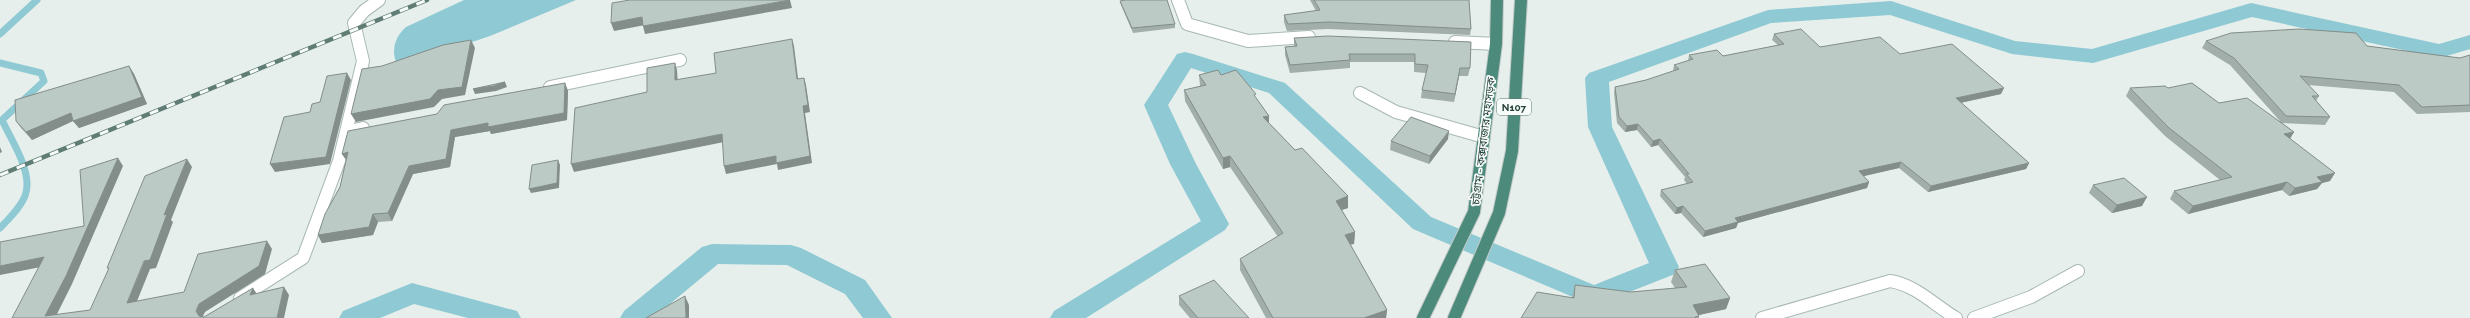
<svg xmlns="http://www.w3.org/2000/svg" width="2470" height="318" viewBox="0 0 2470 318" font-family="Raleway,'Noto Sans Bengali',sans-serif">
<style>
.water{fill:#8ec9d4}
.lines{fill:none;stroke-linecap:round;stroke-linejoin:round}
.stream{stroke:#8ec9d4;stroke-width:7}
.canal{fill:#8ec9d4;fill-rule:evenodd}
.service-casing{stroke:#a8b8b2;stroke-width:14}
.minor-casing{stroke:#a8b8b2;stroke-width:14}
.trunk-casing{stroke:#c2cac8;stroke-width:14}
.service{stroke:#fff;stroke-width:12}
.minor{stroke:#fff;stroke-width:12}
.trunk{stroke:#4c8a7c;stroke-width:12}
.rail-casing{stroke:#5f7d75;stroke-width:4.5}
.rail{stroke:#f7fbf9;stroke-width:3;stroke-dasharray:9;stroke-linecap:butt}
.wall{fill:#a1aea9}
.shaded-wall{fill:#838d89}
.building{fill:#bbcac4;stroke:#838d89}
.labels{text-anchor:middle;stroke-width:3.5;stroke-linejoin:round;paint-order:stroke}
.shield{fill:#f7fbf9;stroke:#637a73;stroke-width:1}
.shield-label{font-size:10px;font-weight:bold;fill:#24423a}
.street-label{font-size:11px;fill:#24423a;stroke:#f7fbf9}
</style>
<rect width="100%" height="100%" fill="#e6efeb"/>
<path class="water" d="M464,0H576L490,36L410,63L396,62C391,48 396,36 406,27Z"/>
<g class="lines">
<path class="stream" d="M0,34L37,0
M0,63L41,73L44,81L2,120C11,140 34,173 25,196C20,208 9,219 0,228"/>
<path class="canal" d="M1891,1L2015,41L2092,49L2251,3L2439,44L2470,35V49L2440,58L2252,17L2093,63L2012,54L1890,15L1771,23L1609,82L1612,127L1679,267L1675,274L1594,306L1413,229L1269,93L1191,68L1168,105L1196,164L1229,224L1225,230L1086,318H1050L1054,311L1201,221L1170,164L1144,105L1177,54L1185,52L1193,54L1285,83L1431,217L1594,285L1649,263L1588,127L1585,78L1589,73L1768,10Z
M712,244L791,245L801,248L865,280L892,318H863L845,294L787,265L718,264L653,318H620L624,311L702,247Z
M412,283L517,311L521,318H468L414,304L380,318H339L343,311Z"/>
<g class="service-casing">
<path id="service" d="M1762,318L1890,281C1916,285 1934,305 1956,318
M1974,318L2031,297L2078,271"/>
</g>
<g class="minor-casing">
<path id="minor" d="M1178,0L1187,24L1248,41L1309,37
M1455,42L1496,44
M550,87L680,60
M1360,93L1396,112L1484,137
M346,132L363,61L354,23L364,11L379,0
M240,298L303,258L339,161L346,132L363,128"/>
</g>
<g class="trunk-casing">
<path id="trunk" d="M1423,318L1474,212L1496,44L1497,0
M1454,318L1499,213L1512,151L1521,0"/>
</g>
<use href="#service" class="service"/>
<use href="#minor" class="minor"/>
<use href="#trunk" class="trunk"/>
<g class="rail-casing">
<path id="rail" d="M0,175L427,0"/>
</g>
<use href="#rail" class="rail"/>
</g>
<path class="wall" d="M1310,0H1469L1471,29L1470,35L1328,29L1287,31L1284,22V15L1316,11Z
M1120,1L1175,24V28L1133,33L1121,5Z
M1774,34L1820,47L1900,54L2001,94L1961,103L2029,163L2026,169L1928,192L1899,168L1863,176L1869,182L1867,188L1738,223L1736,228L1703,237L1681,213L1675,214L1660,196L1661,190L1687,184L1684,180L1685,177L1658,145L1651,147L1637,130L1625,132L1617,123L1614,93L1615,87L1646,80L1673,72V71L1674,65L1688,61L1689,55L1723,56L1778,45L1772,40Z
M1294,38L1471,42L1470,68L1468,76H1459L1454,102L1421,98L1422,90L1426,73L1414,72V62H1350V68L1290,73L1285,55V47L1294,46Z
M2206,41L2367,46L2460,58L2470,55V112L2417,114L2394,92L2308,85L2319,96L2316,101L2330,117L2325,125L2282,123L2294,132L2290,139L2330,181L2322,183L2317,189L2289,196L2282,190L2188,214L2170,199L2174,191L2220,180L2165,136L2126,96L2130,88H2168L2219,103L2280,121L2230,65L2202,48Z
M129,66L134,74L147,104L79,128L73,121L32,140L21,128L16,121Z
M1199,75H1221L1256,98L1269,116V123L1295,150L1348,196V208L1342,210L1355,232L1354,244H1350L1387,310L1386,318H1266L1240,270V259L1278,237L1230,167L1223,169L1185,101L1184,90L1200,86Z
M565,83L568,91L567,120L491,134L490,131L455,137L450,167L413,174L392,221L378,222L373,235L322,243L318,235L340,187L346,160L342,154L437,114Z
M1448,139L1429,164L1390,150L1391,141Z
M2093,185L2142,206L2112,213L2089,193Z
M1675,270L1730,298L1726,309L1699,315V318H1521L1572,298L1575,285L1631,292L1675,288L1671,282Z
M1179,296L1249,318H1190L1179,305Z"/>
<path class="shaded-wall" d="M790,0L792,8L645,34L643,26Z
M642,17L645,25L614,31L611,23Z
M792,39L794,46L799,86L797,79Z
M471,40L475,48L465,95L442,99L434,107L356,122L351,114Z
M675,63L677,70L678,87L675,80Z
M129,66L134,74L147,104L79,128L73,121L32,140L26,132Z
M1460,68L1459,76L1454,102L1455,94Z
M347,73L351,80L330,164L275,172L270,164Z
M804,78L806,85L810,112L805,113L812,163L778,170L777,164L726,174L724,166L803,106Z
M505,82L507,87L496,91L475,94L473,89Z
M565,83L568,91L567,120L491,134L490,131L455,137L450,167L413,174L392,221L388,213L409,166L451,130Z
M2004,88L2001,94L1954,104L1956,98Z
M1269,116V127L1263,117Z
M1638,124L1637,130L1625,132L1627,126Z
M1449,131L1448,139L1429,164L1430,156Z
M2294,132L2289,140L2284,134Z
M722,134L724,142L574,172L571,164Z
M1660,139L1658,145L1651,147L1653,141Z
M0,147L2,152L0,153Z
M348,152L347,161L342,154Z
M1230,156V167L1223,169V158Z
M118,158L123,166L72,284L55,318L45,316Z
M187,159L192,167L171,220L173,222L156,268L150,269L133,311L127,303Z
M558,160L560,165L559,188L531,193L529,189Z
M1901,162L1899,168L1856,178L1859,171Z
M2029,163L2026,169L1928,192L1931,186Z
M2335,173L2330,181L2322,183L2317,189L2289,196L2295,188L2317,177Z
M1869,182L1867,188L1738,223L1736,228L1703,237L1705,231L1735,218Z
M2287,182L2282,190L2188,214L2193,206Z
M1348,196V208L1335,212L1336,201Z
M2147,197L2142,206L2112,213L2117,205Z
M1683,206L1681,213L1675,214L1677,208Z
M373,214L378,222L373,235L322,243L318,235Z
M1355,232L1354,244L1344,246L1345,235Z
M267,241L272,249L265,274L205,312L202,318H200L196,311L199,304Z
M44,257L51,265L0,275V266Z
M284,287L289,295L284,318H277Z
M253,288L258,296L250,295Z
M685,296L689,305V318H686Z
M1730,298L1726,309L1690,317L1693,305Z
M1387,310L1386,318H1364Z"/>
<path class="building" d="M630,0H790L643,26L642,17L611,23L612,3Z
M1125,0H1167L1175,24L1132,28L1120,1Z
M1314,0H1469L1471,29L1329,22L1288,24L1284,15L1320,10Z
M1801,29L1820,47L1880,37L1900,54L1952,44L2004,88L1956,98L2029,163L1931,186L1901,162L1859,171L1869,182L1735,218L1738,222L1705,231L1683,206L1677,208L1661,190L1693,182L1686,174H1689L1660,139L1653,141L1638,124L1627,126L1619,117L1615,87L1646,80L1679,69L1674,65L1693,59L1689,55L1717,50L1723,56L1784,44L1774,34Z
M2299,29L2356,33L2367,46L2460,58L2470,55V105L2422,107L2399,85L2300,76L2319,96H2312L2330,117L2286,116L2234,58L2206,41L2231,33Z
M1328,36L1471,42L1470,68H1460L1455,94L1422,90L1428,65L1415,64V54H1349L1350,60L1290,65L1285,47L1297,46L1294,38Z
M792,39L797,79L804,78L808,105L803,106L810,156L776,163V156L724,166L722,134L571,164L575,108L647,92V68L675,63V80L716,73L714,53Z
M471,40L462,87L438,90L430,99L351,114L362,69L382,66L443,45Z
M129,66L142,97L73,121L71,113L26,132L16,121L15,100Z
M1218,70L1221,75L1236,70L1256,94L1254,95L1269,116L1263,117L1295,150L1302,148L1348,196L1336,201L1355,232L1345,235L1387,310L1364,318H1273L1240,259L1283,233L1230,156L1223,158L1184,90L1206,85L1199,75Z
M347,73L326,157L270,164L284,117L310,112L312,104L320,102L327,76Z
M505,82L494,86L473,89Z
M565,83L564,113L488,127V123L451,130L446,159L409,166L388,213L373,214L369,227L318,235L325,214L340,187L348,152L342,154L348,131L437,114L444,105Z
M2192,83L2219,103L2247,98L2294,132L2284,134L2335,173L2317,177L2322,182L2295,188L2287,182L2193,206L2174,191L2232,177L2169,128L2130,88L2165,86L2168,88Z
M1411,117L1449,131L1430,156L1391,141Z
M118,158L66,276L45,316L90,310L109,268H107L145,176L187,159L164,215L167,214L150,260L144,261L127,303L184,292L198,254L267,241L259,266L199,304L196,311L199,316L204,317L253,288L250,295L284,287L277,318H12L44,257L0,266V242L84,226L80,170Z
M558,160L557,183L529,189L532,165Z
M2124,178L2147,197L2117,205L2093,185Z
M1705,264L1730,298L1693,305L1699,316L1695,317L1696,318H1521L1537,292L1574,298L1575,285L1631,292L1687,287L1675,270Z
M1214,280L1249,318H1198L1179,296Z
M685,296L686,318H646Z"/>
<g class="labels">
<rect class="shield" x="1497" y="99" width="34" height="16" rx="3"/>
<g class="shield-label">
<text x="1514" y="111">N107</text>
</g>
<g class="street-label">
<text transform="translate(1483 141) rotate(-83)" y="4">চট্টগ্রাম - কক্সবাজার মহাসড়ক</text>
</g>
</g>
</svg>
